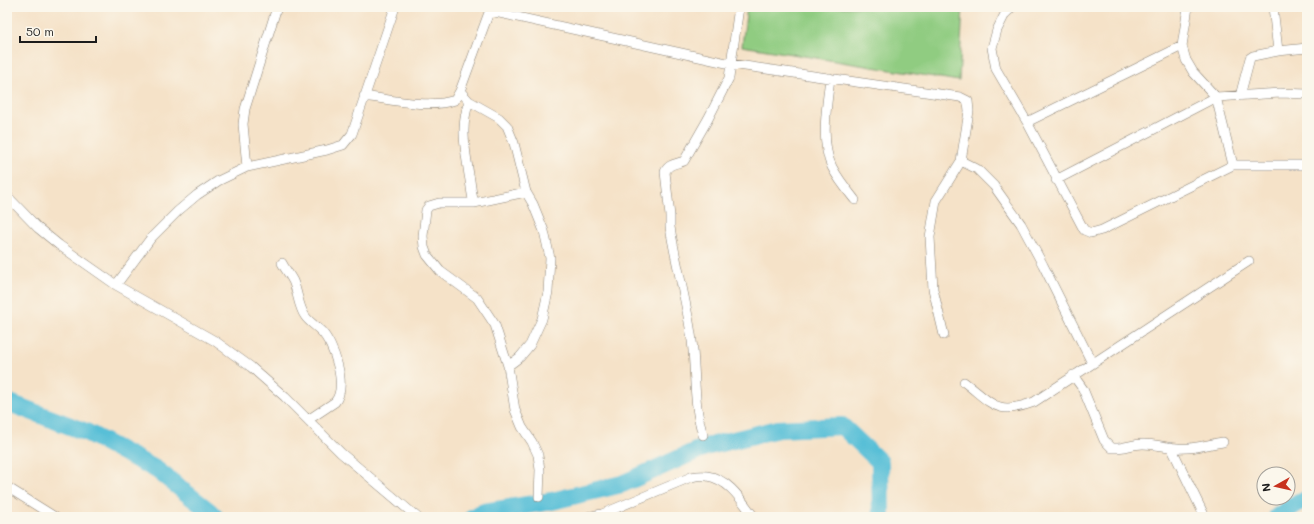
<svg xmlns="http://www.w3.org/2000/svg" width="1314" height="524" viewBox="0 0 1314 524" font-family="Mali,sans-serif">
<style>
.green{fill:#90cc81;stroke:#56744e}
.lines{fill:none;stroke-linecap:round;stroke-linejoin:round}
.river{stroke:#59bfd7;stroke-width:18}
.minor-casing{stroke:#887f72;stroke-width:10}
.minor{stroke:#fff;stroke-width:9}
</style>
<rect width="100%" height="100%" fill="#fbf7ec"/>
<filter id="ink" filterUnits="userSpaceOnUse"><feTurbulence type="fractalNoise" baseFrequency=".025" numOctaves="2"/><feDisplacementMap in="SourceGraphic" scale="8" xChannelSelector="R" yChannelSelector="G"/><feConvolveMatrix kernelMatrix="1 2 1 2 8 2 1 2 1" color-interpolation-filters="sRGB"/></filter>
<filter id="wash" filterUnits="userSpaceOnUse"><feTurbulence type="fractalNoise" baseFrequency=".012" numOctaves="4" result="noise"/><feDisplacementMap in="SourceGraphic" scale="16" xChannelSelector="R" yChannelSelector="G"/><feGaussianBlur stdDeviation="0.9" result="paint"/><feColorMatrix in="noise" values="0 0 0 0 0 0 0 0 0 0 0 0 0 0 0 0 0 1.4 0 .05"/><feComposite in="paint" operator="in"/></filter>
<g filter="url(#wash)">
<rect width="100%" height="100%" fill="#f5e2c8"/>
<path class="green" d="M747,7H963L959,81L742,46Z"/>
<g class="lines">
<path class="river" d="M7,402L86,432L157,470L209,511L215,517
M473,517L484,512L552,501L622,484L705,447L778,429L842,426L880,462L881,517
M1277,517L1299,502L1307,500"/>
</g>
</g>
<g filter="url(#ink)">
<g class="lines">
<g class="minor-casing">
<path id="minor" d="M1012,7L1005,14L997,30L992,48L996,69L1027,122L1084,230L1091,233L1102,230L1233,165H1307
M1188,7L1182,46L1186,60L1193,72L1216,97L1233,165
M1273,7L1278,51
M490,11L731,64L960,97L968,101L969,111L961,161L936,201L930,237L933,289L944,335
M830,78C827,105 820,142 832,167C838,179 847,190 855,200
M460,91L469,101L499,118L507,126L514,143L526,192L533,204L544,231L550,258L548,292L542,319L530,345L520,357L508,366
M364,96C392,100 430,109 455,100L460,91L491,7
M1240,96L1250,58L1253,56L1278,51L1307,48
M469,101C460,128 465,147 469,175C471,184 471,193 474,203
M1027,122L1182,46
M961,161L977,169L994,186L1021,224L1043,265L1092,363
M247,167L243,124L245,109L277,7
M1056,180L1216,97L1280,93L1307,94
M526,192L474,203H439L429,206L426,210L423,236L424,247L427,255L440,271L477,298L495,325L508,366L515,410L522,427L532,442L538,455L540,470L539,497
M7,196L38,228L59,245L116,285L215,341L251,367L285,397L341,453L417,517
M282,263C285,269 290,275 293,281C298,292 298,306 305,316C309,322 316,326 321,331C334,344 348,386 335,402L308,420
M116,285L151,238L178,211L197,195L218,181L247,167L327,150L343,145L352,134L395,7
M1073,375L1083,389L1104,440L1112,448C1123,449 1132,444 1143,444C1155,444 1165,447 1177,448C1192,450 1208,444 1223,442
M964,382C993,404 996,416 1034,402L1249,261
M703,435C693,404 696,372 692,341C687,302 676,265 670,227V216L665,172C668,164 676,164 684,161L708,119L729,78L739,7
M1171,447L1205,517
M7,487L55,517
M587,517L602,514L691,477C696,476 702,475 707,476C729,479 742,501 754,517"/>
</g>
<use href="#minor" class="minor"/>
</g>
</g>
<rect width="1314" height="524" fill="none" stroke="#fbf7ec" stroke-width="24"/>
<g transform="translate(1276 486) rotate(262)"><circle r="19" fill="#fbf7ec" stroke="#a29f99"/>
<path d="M0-3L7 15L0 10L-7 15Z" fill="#c8321e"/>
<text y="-6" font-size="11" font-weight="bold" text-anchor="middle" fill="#1c1c1c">N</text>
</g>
<path d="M20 36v6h76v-6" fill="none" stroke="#1c1c1c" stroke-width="2"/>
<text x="26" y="36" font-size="12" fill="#1c1c1c" stroke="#fbf7ec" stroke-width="3" paint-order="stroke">50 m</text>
</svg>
